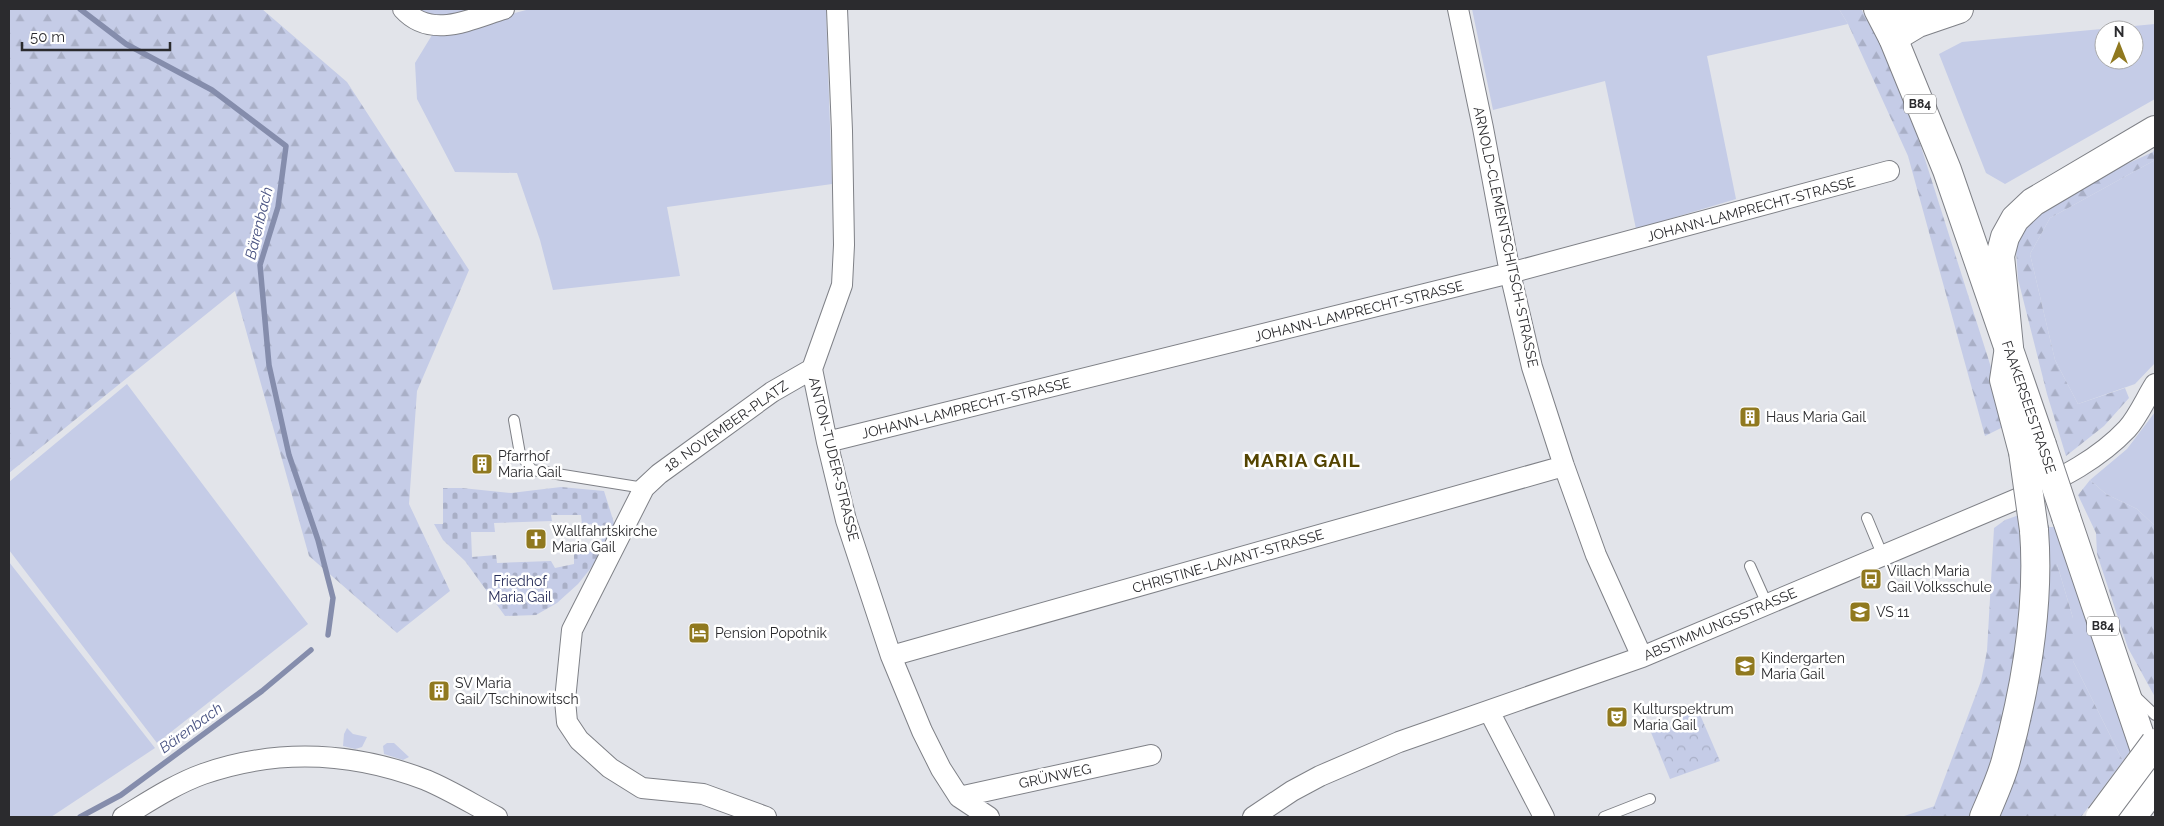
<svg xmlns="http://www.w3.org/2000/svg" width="2164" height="826" viewBox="0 0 2164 826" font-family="Raleway,sans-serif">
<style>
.grass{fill:#c5cce7;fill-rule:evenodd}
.forest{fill:url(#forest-firs)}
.cemetery{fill:url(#cemetery-stones);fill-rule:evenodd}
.park{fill:url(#park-crowns)}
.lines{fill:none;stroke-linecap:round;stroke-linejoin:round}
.stream{stroke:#858dac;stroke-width:5.5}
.lane-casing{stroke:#7f8187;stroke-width:12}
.street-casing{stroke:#7f8187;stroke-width:22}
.primary-casing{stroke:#7f8187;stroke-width:30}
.highway-casing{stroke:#7f8187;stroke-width:30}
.lane{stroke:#fff;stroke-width:10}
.street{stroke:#fff;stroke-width:20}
.primary{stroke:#fff;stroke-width:28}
.highway{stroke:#fff;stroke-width:28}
.primary-bridge-casing{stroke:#7f8187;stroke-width:30;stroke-linecap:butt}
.highway-bridge-casing{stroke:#7f8187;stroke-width:30;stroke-linecap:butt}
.primary-bridge{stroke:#fff;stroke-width:28}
.highway-bridge{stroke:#fff;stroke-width:28}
.labels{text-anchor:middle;stroke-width:5;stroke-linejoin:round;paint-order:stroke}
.shield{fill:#fff;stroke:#6b6b6d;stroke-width:1}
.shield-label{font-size:12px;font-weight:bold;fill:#2b2b2e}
.street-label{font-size:14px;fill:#2b2b2e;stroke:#fff}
.poi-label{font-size:14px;fill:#2b2b2e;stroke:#fff;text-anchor:start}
.park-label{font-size:14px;fill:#282f5b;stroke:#fff}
.water-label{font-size:15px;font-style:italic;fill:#495382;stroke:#fff}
.district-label{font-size:19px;font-weight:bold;letter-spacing:1px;fill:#544401;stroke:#fff}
</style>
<defs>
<pattern id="forest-firs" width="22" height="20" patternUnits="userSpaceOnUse" patternTransform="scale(1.25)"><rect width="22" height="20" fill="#c5cce7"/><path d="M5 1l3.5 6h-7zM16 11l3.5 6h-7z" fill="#a9afc6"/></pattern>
<pattern id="cemetery-stones" width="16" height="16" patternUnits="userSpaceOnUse" patternTransform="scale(1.25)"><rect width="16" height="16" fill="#c5cce7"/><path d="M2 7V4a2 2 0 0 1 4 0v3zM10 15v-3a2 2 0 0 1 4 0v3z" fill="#a9afc6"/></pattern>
<pattern id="park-crowns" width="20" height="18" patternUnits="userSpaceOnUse" patternTransform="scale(1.25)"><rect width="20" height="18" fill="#c5cce7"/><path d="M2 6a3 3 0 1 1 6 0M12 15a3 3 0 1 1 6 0" fill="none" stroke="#a9afc6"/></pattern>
</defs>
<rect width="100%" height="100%" fill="#e2e4ea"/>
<path class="grass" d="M416,9H478C456,15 438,21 416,9Z
M530,9H826L832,184L667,207L680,276L553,290L540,240L517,173L455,172L417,99L415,63L432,35Z
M1472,9H1839L1848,24L1707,56L1736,199L1636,229L1605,81L1493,110Z
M2155,24V99L2005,184L1986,173L1939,54L1962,42ZM2104,30H2134V60H2104Z
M2155,160V363L2135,384L2078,404L2055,360L2030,254L2050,218Z
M127,384L308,624L157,743L9,550V482Z
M2155,412V526L2137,509L2106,494L2090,480L2127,449Z
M2049,527H2055L2074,579L2130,751L2123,761L2073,661V618L2057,564L2046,595L2045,529Z
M9,562L155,748L51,817H9Z
M347,728L353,734L367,737L362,747L355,749L343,746L344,734Z
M387,743H394L409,757L403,760L384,754L383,746Z
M1935,806L1930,817H1901Z"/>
<path class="forest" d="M9,9H262L347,82L469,270L417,391L409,504L450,591L397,633L309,556L235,291L9,473Z
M1839,9H1861L1883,48L1910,112L2009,424L1985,436L1908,156L1848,24Z
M2155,147V160L2050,218L2030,254L2055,360L2078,404L2125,388L2129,398L2104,426L2066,456L2047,394L2018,279L2015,236L2032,215L2107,173L2153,152Z
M2090,480L2106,494L2137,509L2155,526V697L2128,648L2097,554L2096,533L2078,495Z
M2019,515L2029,587L2013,692L1973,817H1930L1981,681L1987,651L1994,528L2005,520Z
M2054,563L2057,564L2073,618V661L2123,761L2081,817H1998L2052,565Z"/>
<path class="cemetery" d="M561,487L604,491L615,526L604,552L578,584L557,603L536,615L505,616L465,561L443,540L434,524H443V488H462L511,493ZM551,515H581L582,525L591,524L601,534L602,544L594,551L574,553V564L555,568L551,561L497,563L496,555L472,557L471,532H495L494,523L552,521Z"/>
<path class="park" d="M1698,710L1720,761L1670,779L1650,730Z"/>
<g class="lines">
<path class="stream" d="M80,9L126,44L212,90L286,146L278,207L260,265L269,365L289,455L318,540L333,598L328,635
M80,817L121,795L262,691L311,650"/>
<g class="lane-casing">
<path id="lane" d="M514,420L520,454L532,470L644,488
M1867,518L1882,554
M1750,566L1767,604
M2134,695L2155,715
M1604,817L1650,799"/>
</g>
<g class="street-casing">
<path id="street" d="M403,9C431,40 471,19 504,9
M837,9L842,131L844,245L842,285L812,369L827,442L846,520L891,656L922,731L941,769L959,797L989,817
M1458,9L1483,128L1510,273L1532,367L1564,466L1596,555L1642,657
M827,442L1510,273L1889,171
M891,656L1564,466
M1489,711L1544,817
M959,797L1151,755
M123,817C148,802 175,784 203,774C278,748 353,752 426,780C450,790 474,805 497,817
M766,817L703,794L642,788L610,768L579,740L567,722L565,700L572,630L644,488L659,474L772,392L812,369
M1253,817L1292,791L1320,776L1399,742L1642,657L2017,499C2056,480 2096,462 2127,429C2138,417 2146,398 2155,384"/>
</g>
<g class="primary-casing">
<path id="primary" d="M1878,9L1893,38L1947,170L2042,445
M2066,517L2155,780"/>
</g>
<g class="highway-casing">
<path id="highway" d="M1900,9L1911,12L1940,10
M1893,38L1918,23L1959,9
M2023,452L2004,380L2009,347L2000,256L2005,237L2015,219L2033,202L2155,130
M1984,817C1992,798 2001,779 2006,760C2026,686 2040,607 2034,530
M2132,817L2155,786"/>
</g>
<use href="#lane" class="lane"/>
<use href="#street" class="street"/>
<use href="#primary" class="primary"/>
<use href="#highway" class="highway"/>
<g class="primary-bridge-casing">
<path id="primary-bridge" d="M2042,445L2066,517"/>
</g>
<g class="highway-bridge-casing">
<path id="highway-bridge" d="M2023,452L2034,530
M2100,817L2155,743"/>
</g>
<use href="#primary-bridge" class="primary-bridge"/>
<use href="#highway-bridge" class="highway-bridge"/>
</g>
<defs>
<g id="building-square" transform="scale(1.125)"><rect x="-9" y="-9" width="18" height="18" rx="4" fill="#90791f" stroke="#fff"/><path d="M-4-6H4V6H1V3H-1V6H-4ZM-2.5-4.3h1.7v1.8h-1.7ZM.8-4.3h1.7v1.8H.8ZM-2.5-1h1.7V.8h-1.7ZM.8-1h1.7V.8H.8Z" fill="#fff"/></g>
<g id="church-square" transform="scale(1.125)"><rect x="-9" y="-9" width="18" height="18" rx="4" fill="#90791f" stroke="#fff"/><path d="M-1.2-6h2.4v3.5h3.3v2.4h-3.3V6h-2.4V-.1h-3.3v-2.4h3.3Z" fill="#fff"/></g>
<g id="bus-square" transform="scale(1.125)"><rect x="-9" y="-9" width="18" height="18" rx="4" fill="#90791f" stroke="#fff"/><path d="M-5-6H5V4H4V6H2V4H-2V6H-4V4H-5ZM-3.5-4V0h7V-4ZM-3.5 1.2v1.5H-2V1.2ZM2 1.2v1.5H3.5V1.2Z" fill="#fff"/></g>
<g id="school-square" transform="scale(1.125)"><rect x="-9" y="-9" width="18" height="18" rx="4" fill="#90791f" stroke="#fff"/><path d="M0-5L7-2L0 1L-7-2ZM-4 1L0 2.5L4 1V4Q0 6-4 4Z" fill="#fff"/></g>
<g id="hotel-square" transform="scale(1.125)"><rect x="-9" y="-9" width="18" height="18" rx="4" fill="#90791f" stroke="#fff"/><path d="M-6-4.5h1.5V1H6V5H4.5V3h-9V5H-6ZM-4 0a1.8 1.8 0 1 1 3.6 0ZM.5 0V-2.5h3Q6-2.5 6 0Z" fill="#fff"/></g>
<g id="theatre-square" transform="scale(1.125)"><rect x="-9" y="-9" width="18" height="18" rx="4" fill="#90791f" stroke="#fff"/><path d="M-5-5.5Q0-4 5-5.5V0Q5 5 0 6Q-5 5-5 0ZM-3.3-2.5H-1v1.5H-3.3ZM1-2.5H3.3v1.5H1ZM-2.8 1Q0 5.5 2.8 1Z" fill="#fff"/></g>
</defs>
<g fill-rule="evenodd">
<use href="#building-square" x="1750" y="417"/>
<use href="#building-square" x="482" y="464"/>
<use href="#church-square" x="536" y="539"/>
<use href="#bus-square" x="1871" y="579"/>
<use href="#school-square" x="1860" y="612"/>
<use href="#hotel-square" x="699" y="633"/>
<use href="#school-square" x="1745" y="666"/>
<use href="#building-square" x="439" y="691"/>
<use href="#theatre-square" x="1617" y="717"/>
</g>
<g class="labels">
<g class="shield">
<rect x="1904" y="94.5" width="32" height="19" rx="4"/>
<rect x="2087" y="616.5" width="32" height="19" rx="4"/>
</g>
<g class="shield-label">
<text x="1920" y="108">B84</text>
<text x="2103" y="630">B84</text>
</g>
<g class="street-label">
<text transform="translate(1751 209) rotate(-15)" y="5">JOHANN-LAMPRECHT-STRASSE</text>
<text transform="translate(1506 237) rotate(78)" y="5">ARNOLD-CLEMENTSCHITSCH-STRASSE</text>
<text transform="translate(1359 311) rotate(-14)" y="5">JOHANN-LAMPRECHT-STRASSE</text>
<text transform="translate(2029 407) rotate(71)" y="5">FAAKERSEESTRASSE</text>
<text transform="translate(966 408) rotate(-14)" y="5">JOHANN-LAMPRECHT-STRASSE</text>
<text transform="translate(726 426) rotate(-35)" y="5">18. NOVEMBER-PLATZ</text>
<text transform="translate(834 459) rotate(76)" y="5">ANTON-TUDER-STRASSE</text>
<text transform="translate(1228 561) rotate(-16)" y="5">CHRISTINE-LAVANT-STRASSE</text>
<text transform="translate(1720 624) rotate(-23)" y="5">ABSTIMMUNGSSTRASSE</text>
<text transform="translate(1055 776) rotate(-12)" y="5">GRÜNWEG</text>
</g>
<g class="poi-label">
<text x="1766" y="422">Haus Maria Gail</text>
<text x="498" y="461">Pfarrhof<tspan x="498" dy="16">Maria Gail</tspan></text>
<text x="552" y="536">Wallfahrtskirche<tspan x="552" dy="16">Maria Gail</tspan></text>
<text x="1887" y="576">Villach Maria<tspan x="1887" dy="16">Gail Volksschule</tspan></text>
<text x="1876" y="617">VS 11</text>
<text x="715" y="638">Pension Popotnik</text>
<text x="1761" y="663">Kindergarten<tspan x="1761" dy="16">Maria Gail</tspan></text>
<text x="455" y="688">SV Maria<tspan x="455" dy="16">Gail/Tschinowitsch</tspan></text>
<text x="1633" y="714">Kulturspektrum<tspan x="1633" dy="16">Maria Gail</tspan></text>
</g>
<g class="park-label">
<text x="520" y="586">Friedhof<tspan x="520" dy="16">Maria Gail</tspan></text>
</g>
<g class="water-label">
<text transform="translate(259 223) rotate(-76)" y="5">Bärenbach</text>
<text transform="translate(191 728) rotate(-36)" y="5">Bärenbach</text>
</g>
<g class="district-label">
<text x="1302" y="467">MARIA GAIL</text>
</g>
</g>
<rect width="2164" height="826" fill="none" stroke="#2b2b2e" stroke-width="20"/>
<g transform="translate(2119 45)"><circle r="24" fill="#ffffff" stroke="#aaaaab"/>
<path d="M0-4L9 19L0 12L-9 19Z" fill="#90791f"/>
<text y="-8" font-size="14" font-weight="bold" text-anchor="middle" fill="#2b2b2e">N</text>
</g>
<path d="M22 42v8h148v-8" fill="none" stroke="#2b2b2e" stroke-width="2.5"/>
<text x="30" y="42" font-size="15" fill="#2b2b2e" stroke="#ffffff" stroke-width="4" paint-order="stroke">50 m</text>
</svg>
